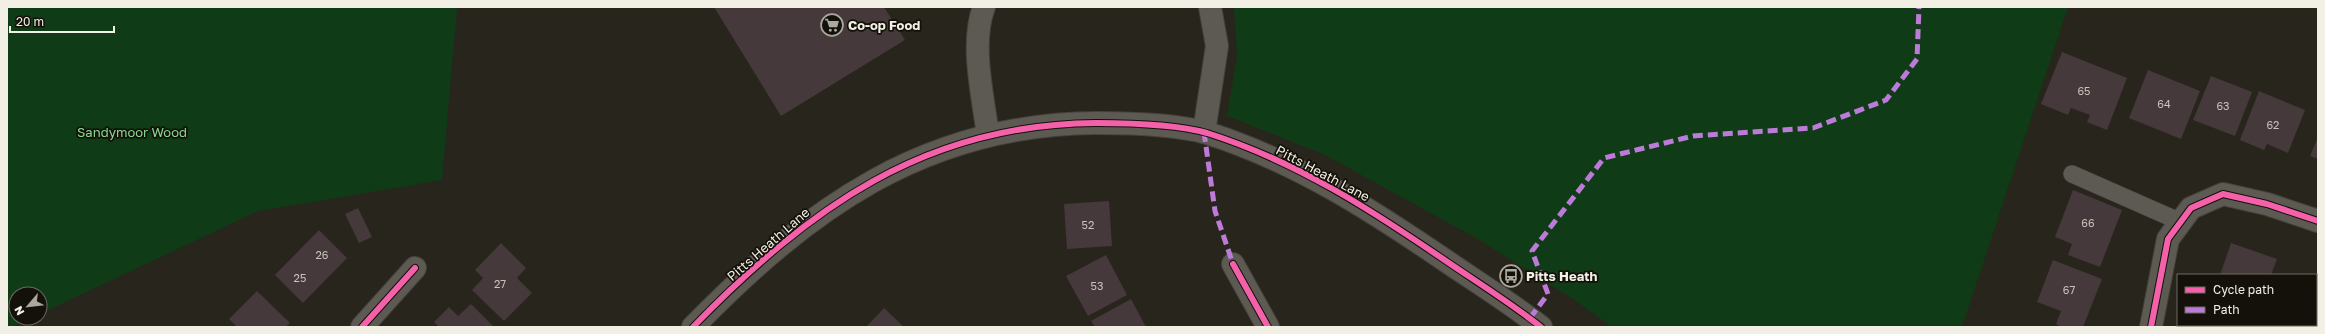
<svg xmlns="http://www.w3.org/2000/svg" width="2325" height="334" viewBox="0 0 2325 334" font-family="'Golos Text',sans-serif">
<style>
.green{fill:#103b17}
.building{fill:#45393b}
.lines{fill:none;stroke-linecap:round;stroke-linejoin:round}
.service-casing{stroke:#45433b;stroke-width:18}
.minor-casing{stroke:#45433b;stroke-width:24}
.tertiary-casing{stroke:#45433b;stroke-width:24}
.service{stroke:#5d5a53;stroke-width:17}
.minor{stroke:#5d5a53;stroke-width:22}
.tertiary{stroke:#5d5a53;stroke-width:22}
.quiet{stroke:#bd7bd9;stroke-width:5;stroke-dasharray:10 5;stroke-linecap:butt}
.cycleway-casing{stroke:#131109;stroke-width:8}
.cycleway{stroke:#f560ab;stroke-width:6}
.labels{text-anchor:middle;stroke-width:3.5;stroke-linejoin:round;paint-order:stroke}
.number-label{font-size:11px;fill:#c7c2ba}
.poi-label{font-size:13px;font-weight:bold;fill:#f2efe4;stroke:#131109;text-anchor:start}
.park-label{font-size:13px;fill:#88d890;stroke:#131109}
.street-label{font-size:13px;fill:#f2efe4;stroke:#131109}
</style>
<rect width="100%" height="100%" fill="#28251c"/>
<path class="green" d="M7,7H457L442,180L258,211L40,314V294H16V318H31L12,327H7Z
M1234,7H2068L1962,327H1612L1573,299L1478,239L1323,154L1227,116L1237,57Z"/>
<path class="building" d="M714,7H884L905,40L781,116Z
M2062,52L2127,78L2107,130L2087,122L2090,115L2071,108L2068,115L2041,104Z
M2148,70L2200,91L2181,139L2129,118Z
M2211,76L2252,92L2235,136L2193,120Z
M2259,91L2305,110L2288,153L2267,144L2264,150L2240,140Z
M2318,137V159L2310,156Z
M2073,190L2122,210L2100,267L2068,255L2072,244L2055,237Z
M1109,201L1112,246L1067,249L1064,204Z
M358,208L372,237L359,243L345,214Z
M319,230L347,258L303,303L275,275Z
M501,243L526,268L517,278L532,293L504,321L472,290L483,278L475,270Z
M2231,243L2277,259L2271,275H2220Z
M1106,255L1127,295L1088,316L1066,276Z
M2053,260L2102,279L2083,327H2062L2056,324L2061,311L2037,302Z
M257,291L290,323L286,327H237L229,319Z
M1131,299L1146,327H1095L1091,321Z
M471,304L494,327H439L434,322L449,307L458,316Z
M884,308L904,327H866Z
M2207,325H2259L2258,327H2206Z"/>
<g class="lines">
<g class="service-casing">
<path id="service" d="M2072,174L2181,222"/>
</g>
<g class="minor-casing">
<path id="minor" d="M984,7C970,43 983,97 988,135
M1204,132L1217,46L1210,7
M1233,264L1268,327
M362,327L415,268
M2151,327L2168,239L2191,208L2223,194L2267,204L2318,221"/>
</g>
<g class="tertiary-casing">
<path id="tertiary" d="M693,327C808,209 924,124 1096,123C1129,123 1175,124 1207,133C1296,161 1373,211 1449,263C1480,284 1512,304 1541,327"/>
</g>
<use href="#service" class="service"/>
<use href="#minor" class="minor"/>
<use href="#tertiary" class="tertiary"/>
<path class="quiet" d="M1204,132L1215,211L1233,264
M1530,318L1548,294L1532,251L1604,158L1693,136L1813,128L1886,100L1917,59L1919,7"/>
<g class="cycleway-casing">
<path id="cycleway" d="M1233,264L1268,327
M362,327L415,268
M693,327C808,209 924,124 1096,123C1129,123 1175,124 1207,133C1296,161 1373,211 1449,263C1480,284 1512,304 1541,327
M2151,327L2168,239L2191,208L2223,194L2267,204L2318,221"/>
</g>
<use href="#cycleway" class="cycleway"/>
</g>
<defs>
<g id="supermarket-ring" transform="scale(1.15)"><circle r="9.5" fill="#131109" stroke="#aba89e" stroke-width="1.5"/><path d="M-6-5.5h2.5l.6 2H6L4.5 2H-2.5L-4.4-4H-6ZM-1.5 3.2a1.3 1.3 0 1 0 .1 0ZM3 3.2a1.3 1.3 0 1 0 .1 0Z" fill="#aba89e"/></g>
<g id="bus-ring" transform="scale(1.15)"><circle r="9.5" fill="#131109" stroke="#aba89e" stroke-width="1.5"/><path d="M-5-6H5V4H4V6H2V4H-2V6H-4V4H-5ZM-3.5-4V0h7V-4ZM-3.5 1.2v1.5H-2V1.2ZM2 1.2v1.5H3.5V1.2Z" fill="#aba89e"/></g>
</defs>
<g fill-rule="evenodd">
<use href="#supermarket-ring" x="832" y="25"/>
<use href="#bus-ring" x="1511" y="276"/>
</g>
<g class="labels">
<g class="number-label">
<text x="2084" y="95">65</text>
<text x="2164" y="108">64</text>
<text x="2223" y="110">63</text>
<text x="2273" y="129">62</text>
<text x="2088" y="227">66</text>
<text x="1088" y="229">52</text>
<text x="322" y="259">26</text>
<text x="300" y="282">25</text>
<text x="500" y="288">27</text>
<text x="1097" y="290">53</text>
<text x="2069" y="294">67</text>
</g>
<g class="poi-label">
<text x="848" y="30">Co-op Food</text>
<text x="1526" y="281">Pitts Heath</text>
</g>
<g class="park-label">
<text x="132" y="137">Sandymoor Wood</text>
</g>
<g class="street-label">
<text transform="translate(1323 173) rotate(28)" y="5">Pitts Heath Lane</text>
<text transform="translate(768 244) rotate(-41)" y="5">Pitts Heath Lane</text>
</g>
</g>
<rect width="2325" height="334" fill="none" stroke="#f2efe4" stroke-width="16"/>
<rect x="2177" y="274" width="140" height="52" fill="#131109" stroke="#6c6a61"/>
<rect x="2185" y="287" width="20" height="6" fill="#f560ab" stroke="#6c6a61"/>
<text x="2213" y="294" font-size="12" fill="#f2efe4">Cycle path</text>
<rect x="2185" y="307" width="20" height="6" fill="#bd7bd9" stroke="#6c6a61"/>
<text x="2213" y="314" font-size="12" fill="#f2efe4">Path</text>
<g transform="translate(28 306) rotate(242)"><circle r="19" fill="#131109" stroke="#6c6a61"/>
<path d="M0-3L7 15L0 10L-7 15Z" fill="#aba89e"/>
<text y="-6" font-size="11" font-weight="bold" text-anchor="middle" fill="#f2efe4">N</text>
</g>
<path d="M10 26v6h104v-6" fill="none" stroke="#f2efe4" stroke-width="2"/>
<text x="16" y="26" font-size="12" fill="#f2efe4" stroke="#131109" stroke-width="3" paint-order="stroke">20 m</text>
</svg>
